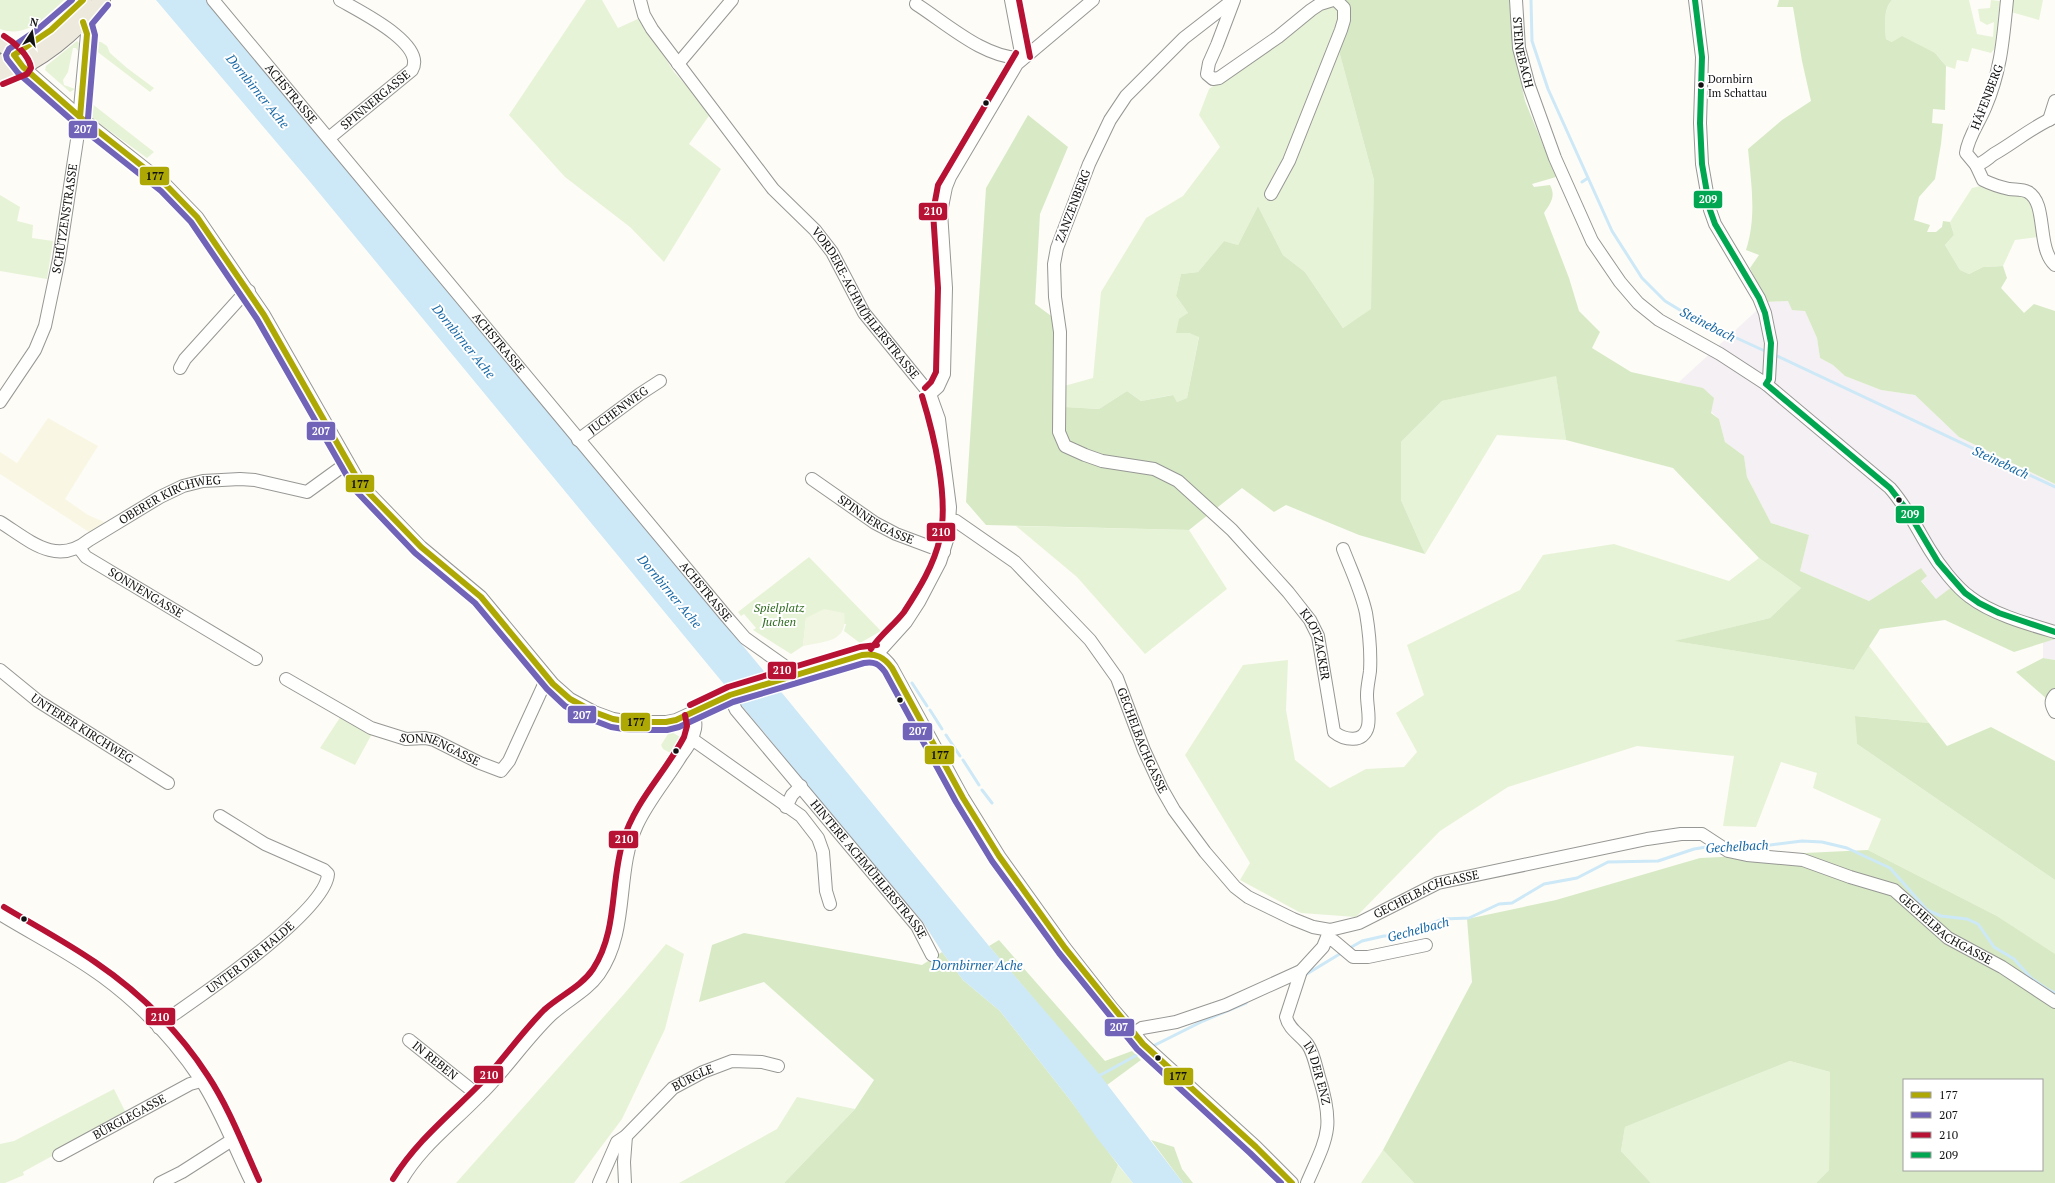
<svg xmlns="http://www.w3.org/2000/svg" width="2055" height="1183" viewBox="0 0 2055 1183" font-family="'PT Serif',serif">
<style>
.industrial{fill:#f5f0f3}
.farmland{fill:#f9f7e4}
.green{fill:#e7f3d7}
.forest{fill:#d8eac5;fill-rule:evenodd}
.pitch{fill:#f0f6e1}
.water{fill:#cde8f7}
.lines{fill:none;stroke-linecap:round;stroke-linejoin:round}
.stream{stroke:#cde8f7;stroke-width:3}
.minor-casing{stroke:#979795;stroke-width:14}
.major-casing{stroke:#858482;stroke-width:18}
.minor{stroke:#fffffe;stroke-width:12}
.major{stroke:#ede9dc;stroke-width:16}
.bus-1-casing{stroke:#fff;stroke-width:9}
.bus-2-casing{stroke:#fff;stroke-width:9}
.bus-3-casing{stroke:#fff;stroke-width:9}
.bus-4-casing{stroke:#fff;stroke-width:9}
.bus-1{stroke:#aea805;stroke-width:6}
.bus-2{stroke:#7163b7;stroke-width:6}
.bus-3{stroke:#b71234;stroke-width:6}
.bus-4{stroke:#00a650;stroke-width:6}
.bus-dot{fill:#111;stroke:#fff;stroke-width:1.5}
.labels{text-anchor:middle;stroke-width:4;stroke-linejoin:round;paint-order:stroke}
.bus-label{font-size:11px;fill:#111;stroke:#fff;text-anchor:start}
.street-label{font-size:12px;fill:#111;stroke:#fff}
.park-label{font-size:12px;font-style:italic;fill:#2f6b1f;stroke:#fff}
.water-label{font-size:13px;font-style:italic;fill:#1768a6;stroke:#fff}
.line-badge{stroke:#fff;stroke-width:1.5}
.badge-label{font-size:11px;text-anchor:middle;font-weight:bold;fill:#fff}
.pale-badge-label{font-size:11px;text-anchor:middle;font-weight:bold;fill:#111}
</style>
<rect width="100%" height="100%" fill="#fdfcf7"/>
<path class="industrial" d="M1788,301L1805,311L1817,338L1820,358L1833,365L1845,376L1881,390L1915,395L1959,437L2055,484V636L1936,599L1921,580V568L1869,601L1800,571L1809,535L1771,523L1747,477L1744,456L1725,442L1719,419L1679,382L1766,302Z
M2055,637V660L2043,658V642Z"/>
<path class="farmland" d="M48,418L98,446L65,499L88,515L109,524L92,534L0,474V452L17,463Z"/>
<path class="green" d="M0,0H64C46,17 26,39 0,29Z
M586,0H602L618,28L640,18L674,72L711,113L689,144L721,169L664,262L630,227L565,177L509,115Z
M1341,0L1339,51L1374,180L1372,309L1343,328L1305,272L1283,255L1258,206L1238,245L1224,241L1198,272L1181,274L1176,296L1188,313L1177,333H1189L1199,336L1187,398L1177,402L1172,395L1141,401L1127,391L1099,409L1065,407L1064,386L1093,378L1101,292L1146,218L1183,196L1220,147L1199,115L1209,89L1309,17Z
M1892,0H1969L1977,34L1993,37L1994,22L1987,25L1980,21L1978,9L1990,8L1991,0L2000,1L1996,47L1991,53L1972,48L1968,62L1957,60L1955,69L1946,66L1935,53L1892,42L1886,39C1885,26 1883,9 1892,0Z
M2012,0H2043L2039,20L2011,12Z
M77,41L79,43L78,51L76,48H73L68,72L63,80L64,85L75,89L70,92L45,70L46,66Z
M95,42H101L107,46L110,53L127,68L154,88L150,92L99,53L94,48Z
M91,103L154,152L147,158L93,119L91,115Z
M1985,185L2026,196L2033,202L2038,237L2015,240L2003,266L1983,267L1969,274L1960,270L1945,245L1954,235L1950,222L1972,188Z
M0,195L20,207L17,221L33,225L32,238L53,241L47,279L0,271Z
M1556,375L1566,440L1497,435L1425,554L1401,500V442L1442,401Z
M1016,526L1189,530L1227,589L1145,654L1077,577Z
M1614,544L1729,581L1759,558L1801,588L1770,618L1675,641L1854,670L1869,646L1929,723L1856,716L1857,744L2055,880V955L1997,916L1868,850L1881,819L1813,788L1817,773L1781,762L1756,827L1723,826L1734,756L1637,746L1508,787L1440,831L1356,917L1301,913L1240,880L1250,863L1185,755L1243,665L1288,660L1286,710L1295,760L1330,788L1366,769L1404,767L1417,752L1396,713L1424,695L1407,645L1520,590L1543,555Z
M809,557L881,631L860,643L844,631L846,624L806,618L803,646L791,654L753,630L756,628L744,614L741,616L738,612Z
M341,716L373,732L355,765L320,748Z
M670,731L685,740L676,756L663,749L661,745Z
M666,944L684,954L665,1029L622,1119L574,1183H456L624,994Z
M1790,1061L1830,1072L1829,1170L1816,1183H1651L1621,1151L1625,1127Z
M114,1089L127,1115L23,1172L24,1175L5,1183H0V1144L14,1141Z
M797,1097L855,1109L784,1183H679L777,1129Z
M1383,1150L1414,1183H1361Z
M1118,1165L1133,1183H1111Z"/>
<path class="forest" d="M1342,0H1509L1514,49L1525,101L1556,177L1532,184L1534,187L1550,185C1556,196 1551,203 1544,213L1569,278L1579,311L1600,332L1592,348L1631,372L1703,388L1714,398L1711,413L1719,419L1725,442L1744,456L1747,477L1771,523L1809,535L1800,571L1869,601L1921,568L1927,576L1921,581L1936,599L1953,586L2055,637V639L2014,652L1945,620L1880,629L1854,670L1674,641L1770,618L1801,588L1759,558L1673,468L1566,440L1556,376L1442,401L1401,442V500L1425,554L1359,535L1286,505L1274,512L1242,488L1189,530L986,525L966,502L986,188L1028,115L1068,147L1040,214L1035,304L1054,318L1065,407L1099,409L1127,391L1141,401L1173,395L1177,402L1187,398L1199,337L1189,333H1176L1179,319L1188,313L1176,296L1181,274L1198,272L1224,241L1238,245L1258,206L1283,255L1305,272L1343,328L1371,309L1374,180L1339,51Z
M1779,0H1892C1883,9 1885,26 1886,39L1892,42L1902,36L1935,53L1946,66L1945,110L1933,109L1932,123L1943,124L1941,144L1935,179L1919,197L1914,220L1930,225L1927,232H1936L1942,227L1943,221L1950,222L1954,235L1945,245L1960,270L1969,274L1983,267L2003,266L2007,278L2001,288L2024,313L2034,304L2055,311V484L1959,437L1915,395L1881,390L1845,376L1833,365L1820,358L1817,338L1805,311L1792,310L1788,301L1766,302L1750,268L1759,255L1746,250C1757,216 1751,183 1748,149L1782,120L1811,101L1802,61L1793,7H1777Z
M2043,658L2055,660V706L2016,672Z
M1855,716L1929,723L1947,746L1991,727L2055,761V880L1857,744Z
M1868,850L1997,916L2055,954V1183H1816L1829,1170L1830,1072L1790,1061L1625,1127L1621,1151L1651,1183H1414L1383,1150L1472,982L1467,919L1556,900L1700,858ZM1904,1080H2042V1170H1904Z
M744,933L922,965L942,952L963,980L1000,1011L1071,1101L1118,1165L1111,1183H784L855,1109L874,1080L764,982L699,1002L712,945Z
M999,940L1105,1061L1132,1051L1141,1060L1107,1085L989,946Z
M1151,1140L1174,1147L1182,1169L1193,1183H1183Z"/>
<path class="pitch" d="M824,609L844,613C849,643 824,641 803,646L806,618Z"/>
<path class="water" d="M156,0H206L787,699L989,946L1100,1075L1183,1183H1133L1097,1138L1071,1101L1000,1011L963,980L942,952L923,922L826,808L311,183Z"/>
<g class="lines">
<path class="stream" d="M1531,0L1532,41L1548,89L1612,231L1642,278L1665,301L1693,318L1767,352
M1582,182L1588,178
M1773,354L2055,487
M912,683L927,706
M930,710L942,729
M946,735L960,756
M963,760L979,785
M982,790L992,803
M1726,844L1754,847L1802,841L1822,842L1847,848L1890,868L1927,910L1941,916L1967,919L1978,924L1994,947L2014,959L2031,978L2047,989L2055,993
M1348,949L1362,941L1384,936H1399L1443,919L1469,918L1499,904L1512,903L1544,884L1577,878L1608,862L1658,861L1694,849L1713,846
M1305,975L1343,952
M1151,1047L1203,1021L1246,1003
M1097,1077L1146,1050"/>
<g class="minor-casing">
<g id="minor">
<path id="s1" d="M213,0L726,616L745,638L783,665L790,677"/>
<path id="s2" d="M640,0L644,15L652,29L773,189L815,230L832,252L864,313L930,394L939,419L943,453L950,507L948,537L940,562L919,602L906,622L878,653"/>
<path d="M1011,0L1022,58"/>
<path id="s3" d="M1233,0L1184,38L1126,96L1110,120L1089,164L1057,248L1054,264L1055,297L1060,332L1059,432L1065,446L1085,455L1102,461L1154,469L1178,481L1232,530L1288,592L1310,620L1318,636L1334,732C1344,740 1364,744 1368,726C1370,716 1367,706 1367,695C1367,687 1369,679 1370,671C1371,653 1369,631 1366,613C1361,590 1351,570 1343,549"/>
<path d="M1234,0L1217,45L1209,63L1207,74L1213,79L1219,78L1278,37L1311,10L1320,4L1333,0"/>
<path id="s4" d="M1516,0L1519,48L1529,86L1555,158L1592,241L1620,282L1638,303L1659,320L1720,354L1766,384L1890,488C1907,507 1917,529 1930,550C1939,565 1956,587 1970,597C1992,614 2028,624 2055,632"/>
<path d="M1695,0L1702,57L1700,123L1702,164L1710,210L1715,224L1759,298L1765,313L1771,343L1769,379L1766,384"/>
<path d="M2007,0C2003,40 2001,71 1985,108C1979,123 1968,137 1966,153L1976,165L1983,180C1991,184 2000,187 2009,189C2016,190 2022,189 2028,192C2048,203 2036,248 2055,265"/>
<path d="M916,4C946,23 985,59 1022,58"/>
<path d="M678,64L732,0"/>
<path d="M23,67L80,117L166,185L197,217L264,315L361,485L421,547L481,597L553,684L570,699L594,712L613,719L631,722H666L676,720L730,695L862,655C877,652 883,655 892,668L963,798L999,856L1065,948L1112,1008L1143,1044L1256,1147L1292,1183"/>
<path d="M2049,120L2055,101"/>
<path id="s5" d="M329,138L412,70C427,44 359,11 340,0"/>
<path d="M1976,165C1984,163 1988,158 1994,154C2015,142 2032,127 2055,117"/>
<path d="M1271,194L1289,161L1341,30L1344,20V8L1336,0"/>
<path d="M180,368L185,359L241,297L249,291"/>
<path d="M930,394L938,387L944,374L946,288L941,212L946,187L950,177L1017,64L1093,0"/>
<path id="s6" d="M0,402L35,350L45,326L59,259L77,140L87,34L83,22"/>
<path id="s7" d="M578,440L640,394L660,381"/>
<path id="s8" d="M812,479L875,523L896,534L944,552"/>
<path id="s9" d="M950,520L956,521L1015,562L1090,640L1117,678L1144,750L1162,789L1174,810L1205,852L1235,887L1248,897L1293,919L1313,927L1330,930L1359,923L1438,883L1647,839L1681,834H1702L1728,851L1747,855L1803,860L1850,877L1894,890L1948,938L2002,967L2055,1002"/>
<path id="s10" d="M0,522C29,540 56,567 89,540L160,497L183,486L203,481L240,479L255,480L307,492L347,463"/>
<path id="s11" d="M79,548L86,557L256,659"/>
<path id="s12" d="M0,670L38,701L168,783"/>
<path id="s13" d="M286,679L371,728L406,739L425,738L434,740L480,763L501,771L509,761L547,678"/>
<path id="s14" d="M729,695L736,710L917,926L932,955"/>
<path d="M2055,695C2050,701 2051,705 2055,712"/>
<path d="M692,739L801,816L818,838L823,852L826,891L830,904"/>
<path d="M786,807L792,795L801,786"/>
<path d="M0,914C34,935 71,953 103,977C141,1005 175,1041 201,1080C222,1112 235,1149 252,1183"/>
<path d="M1327,938L1334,941L1353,957H1368L1426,945"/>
<path id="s15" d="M1301,971L1286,1017C1289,1030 1301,1035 1308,1045C1314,1054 1316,1067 1319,1077C1335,1128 1327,1137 1307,1183"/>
<path id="s16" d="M159,1028L166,1020C199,997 326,912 328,874L324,870L265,844L220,816"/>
<path d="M1134,1033L1142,1028L1176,1022L1226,1005L1301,971L1323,947L1330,930"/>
<path id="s17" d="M409,1040L479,1096"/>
<path id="s18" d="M59,1155L190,1084L201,1081"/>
<path d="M160,1183L182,1172L232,1140"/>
<path d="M400,1183C419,1148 451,1125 479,1096C505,1071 525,1040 551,1015C567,1000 587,991 599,974C630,930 615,872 637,825C648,801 667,779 681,756C687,748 693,740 695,729C696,723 695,717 693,712"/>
<path id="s19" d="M599,1183L617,1142L626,1136L673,1088L703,1072L732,1061L762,1062L778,1066"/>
<path d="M625,1183L624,1162L626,1136"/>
</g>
</g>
<g class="major-casing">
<path id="major" d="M0,43L9,48L20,63
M0,64C31,46 58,26 83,0
M0,77C42,60 73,34 102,0"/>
</g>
<use href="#minor" class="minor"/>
<use href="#major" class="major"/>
<g class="bus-1-casing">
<path id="bus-1" d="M14,55L23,67L80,117L166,185L197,217L264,315L361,485L421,547L481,597L553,684L570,699L594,712L613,719L631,722H666L676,720L730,695L862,655C876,653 884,657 892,668L963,798L999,856L1065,948L1143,1044L1256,1147L1292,1183
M14,55L51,30L83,0
M80,117L87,34L83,22"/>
</g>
<g class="bus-2-casing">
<path id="bus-2" d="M72,0L37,30L9,49L6,55L7,59L18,73L75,123L161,191L191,222L257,319L355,490L415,553L475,603L547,689L565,706L590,719L611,727L630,730H667L679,727L733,702L864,663C874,661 879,664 885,672L956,802L992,861L1059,953L1137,1049L1250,1153L1281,1183
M88,118L95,35L92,24L108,5"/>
</g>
<g class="bus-3-casing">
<path id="bus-3" d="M1019,0L1030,57
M3,84L27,74L31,68C29,55 14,42 4,36
M925,388L931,382L936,372L938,288L933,212L938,185L1016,53
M871,649C880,635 894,625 904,612C919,589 934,565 940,538C949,498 934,435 922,396
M690,705L728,687L860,647L877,645
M4,907C34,925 66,942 95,962C139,992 179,1031 208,1076C229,1108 243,1145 259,1180
M393,1179C417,1140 452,1113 483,1081C504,1058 522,1032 544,1010C559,996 581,987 593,969C618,931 610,883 623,841C635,801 665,773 684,737L687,726L685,715"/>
</g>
<g class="bus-4-casing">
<path id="bus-4" d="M1695,0L1702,57L1700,123L1702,164L1710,210L1715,224L1759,298L1765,313L1771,343L1769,379L1766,384
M1766,384L1890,488L1907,510L1938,562L1965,593L1979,603L1999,613L2055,632"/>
</g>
<use href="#bus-1" class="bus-1"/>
<use href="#bus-2" class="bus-2"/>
<use href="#bus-3" class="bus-3"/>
<use href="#bus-4" class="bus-4"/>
</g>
<g class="bus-dot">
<circle cx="1701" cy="85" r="3.5"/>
<circle cx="986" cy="103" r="3.5"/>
<circle cx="1899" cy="500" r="3.5"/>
<circle cx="900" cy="700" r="3.5"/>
<circle cx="676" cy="751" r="3.5"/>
<circle cx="24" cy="919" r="3.5"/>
<circle cx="1158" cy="1058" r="3.5"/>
</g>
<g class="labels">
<g class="bus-label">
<text x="1708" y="83">Dornbirn<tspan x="1708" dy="14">Im Schattau</tspan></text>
</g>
<g class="street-label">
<text dy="4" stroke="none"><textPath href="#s4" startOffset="53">STEINEBACH</textPath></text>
<text dy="4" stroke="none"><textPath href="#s1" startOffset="122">ACHSTRASSE</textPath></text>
<text transform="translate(1987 97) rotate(-69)" y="4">HÄFENBERG</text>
<text dy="4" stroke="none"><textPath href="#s5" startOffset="60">SPINNERGASSE</textPath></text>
<text transform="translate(1073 206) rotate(-69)" y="4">ZANZENBERG</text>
<text dy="4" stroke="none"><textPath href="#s6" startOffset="198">SCHÜTZENSTRASSE</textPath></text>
<text dy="4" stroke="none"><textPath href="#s2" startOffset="380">VORDERE-ACHMÜHLERSTRASSE</textPath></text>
<text dy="4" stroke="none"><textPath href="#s1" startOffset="446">ACHSTRASSE</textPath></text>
<text dy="4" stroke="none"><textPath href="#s7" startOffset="50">JUCHENWEG</textPath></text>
<text dy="4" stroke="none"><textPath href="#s10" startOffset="191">OBERER KIRCHWEG</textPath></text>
<text dy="4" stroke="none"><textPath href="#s8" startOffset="76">SPINNERGASSE</textPath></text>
<text dy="4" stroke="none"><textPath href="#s1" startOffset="770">ACHSTRASSE</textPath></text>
<text dy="4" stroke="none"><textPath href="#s11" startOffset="81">SONNENGASSE</textPath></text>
<text dy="4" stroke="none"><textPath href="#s3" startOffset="848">KLOTZACKER</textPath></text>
<text dy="4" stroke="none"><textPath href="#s12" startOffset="101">UNTERER KIRCHWEG</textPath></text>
<text dy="4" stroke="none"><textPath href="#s9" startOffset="300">GECHELBACHGASSE</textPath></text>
<text dy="4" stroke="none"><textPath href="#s13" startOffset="171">SONNENGASSE</textPath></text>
<text dy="4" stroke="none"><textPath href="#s14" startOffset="224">HINTERE ACHMÜHLERSTRASSE</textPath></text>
<text dy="4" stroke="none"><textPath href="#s9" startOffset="684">GECHELBACHGASSE</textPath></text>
<text dy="4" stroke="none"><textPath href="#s9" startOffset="1235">GECHELBACHGASSE</textPath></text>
<text dy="4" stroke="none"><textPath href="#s16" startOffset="116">UNTER DER HALDE</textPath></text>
<text dy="4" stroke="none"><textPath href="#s17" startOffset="33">IN REBEN</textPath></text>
<text dy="4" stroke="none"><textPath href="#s15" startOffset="114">IN DER ENZ</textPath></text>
<text dy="4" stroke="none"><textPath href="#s19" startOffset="145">BÜRGLE</textPath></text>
<text dy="4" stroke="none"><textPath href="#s18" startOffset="80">BÜRGLEGASSE</textPath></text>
</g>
<g class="park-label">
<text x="779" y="612">Spielplatz<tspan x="779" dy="14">Juchen</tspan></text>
</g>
<g class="water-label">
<text transform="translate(258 91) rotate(51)" y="5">Dornbirner Ache</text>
<text transform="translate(1708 324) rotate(27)" y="5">Steinebach</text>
<text transform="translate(464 341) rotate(51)" y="5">Dornbirner Ache</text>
<text transform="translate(2001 462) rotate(25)" y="5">Steinebach</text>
<text transform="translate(670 591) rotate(50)" y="5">Dornbirner Ache</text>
<text transform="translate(1737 846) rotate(-3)" y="5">Gechelbach</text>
<text transform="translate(1418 929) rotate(-15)" y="5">Gechelbach</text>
<text x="977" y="970">Dornbirner Ache</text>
</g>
</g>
<g class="line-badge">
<rect x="68" y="120" width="30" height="19" rx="4" fill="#7163b7"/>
<rect x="139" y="166" width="31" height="20" rx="4" fill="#aea805"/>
<rect x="1693" y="190" width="30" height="19" rx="4" fill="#00a650"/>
<rect x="918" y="202" width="30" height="19" rx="4" fill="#b71234"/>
<rect x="306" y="421" width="30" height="20" rx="4" fill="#7163b7"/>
<rect x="345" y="474" width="30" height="19" rx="4" fill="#aea805"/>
<rect x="1895" y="505" width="30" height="19" rx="4" fill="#00a650"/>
<rect x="926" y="522" width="30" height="20" rx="4" fill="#b71234"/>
<rect x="767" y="661" width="30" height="19" rx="4" fill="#b71234"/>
<rect x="567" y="705" width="30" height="19" rx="4" fill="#7163b7"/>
<rect x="620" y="712" width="31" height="20" rx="4" fill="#aea805"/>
<rect x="902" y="722" width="31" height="19" rx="4" fill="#7163b7"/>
<rect x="924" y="745" width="31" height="20" rx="4" fill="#aea805"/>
<rect x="608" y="830" width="31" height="19" rx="4" fill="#b71234"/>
<rect x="145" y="1007" width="31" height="19" rx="4" fill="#b71234"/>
<rect x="1104" y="1018" width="31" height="19" rx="4" fill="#7163b7"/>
<rect x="473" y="1065" width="31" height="19" rx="4" fill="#b71234"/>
<rect x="1163" y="1067" width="31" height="19" rx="4" fill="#aea805"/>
</g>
<g class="badge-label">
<text x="83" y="133">207</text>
<text x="1708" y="203">209</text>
<text x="933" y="215">210</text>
<text x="321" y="435">207</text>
<text x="1910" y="518">209</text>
<text x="941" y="536">210</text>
<text x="782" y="674">210</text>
<text x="582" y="719">207</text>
<text x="918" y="735">207</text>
<text x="624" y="843">210</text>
<text x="160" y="1021">210</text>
<text x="1119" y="1031">207</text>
<text x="489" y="1079">210</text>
</g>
<g class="pale-badge-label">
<text x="155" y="180">177</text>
<text x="360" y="488">177</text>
<text x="636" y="726">177</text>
<text x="940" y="759">177</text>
<text x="1178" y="1080">177</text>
</g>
<rect x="1903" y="1079" width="140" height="92" fill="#ffffff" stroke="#a0a0a0"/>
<rect x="1911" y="1092" width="20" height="6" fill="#aea805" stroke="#a0a0a0"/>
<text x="1939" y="1099" font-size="12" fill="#111111">177</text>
<rect x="1911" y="1112" width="20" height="6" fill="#7163b7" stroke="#a0a0a0"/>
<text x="1939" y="1119" font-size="12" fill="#111111">207</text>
<rect x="1911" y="1132" width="20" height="6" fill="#b71234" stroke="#a0a0a0"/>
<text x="1939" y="1139" font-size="12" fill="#111111">210</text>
<rect x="1911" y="1152" width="20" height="6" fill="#00a650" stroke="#a0a0a0"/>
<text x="1939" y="1159" font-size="12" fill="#111111">209</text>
<g transform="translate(32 32) rotate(12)" stroke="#ffffff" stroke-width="3" paint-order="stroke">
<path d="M0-3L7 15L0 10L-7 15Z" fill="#111111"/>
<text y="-6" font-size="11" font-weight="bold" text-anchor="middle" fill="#111111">N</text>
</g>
</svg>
